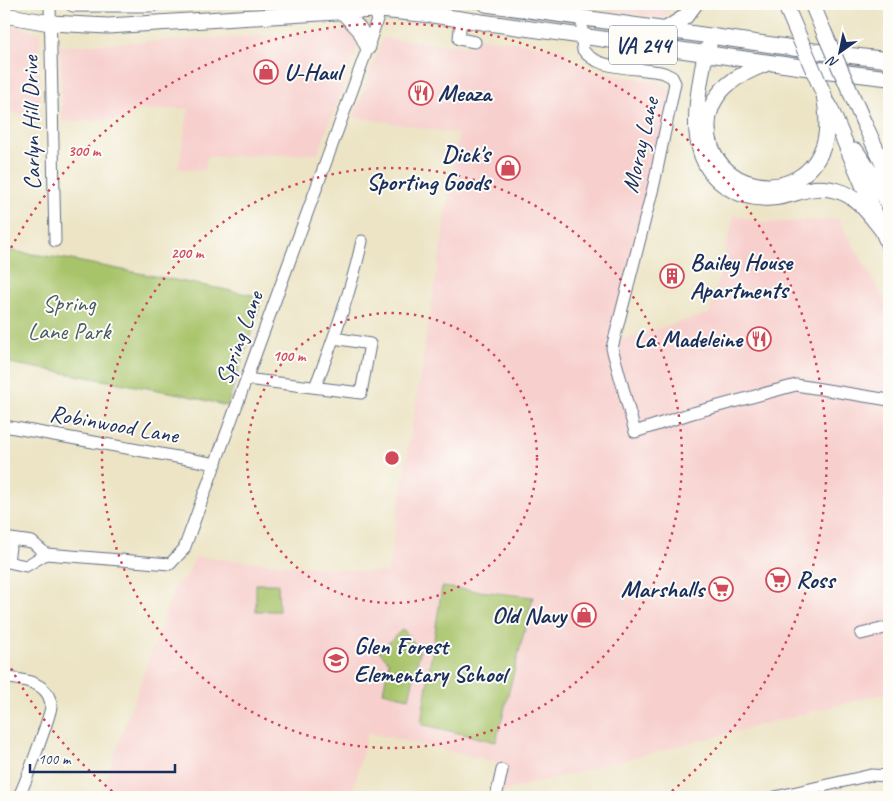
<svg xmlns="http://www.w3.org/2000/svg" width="893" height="801" viewBox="0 0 893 801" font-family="Caveat,sans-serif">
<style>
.built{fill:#f7d0ce}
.green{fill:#a8c46a;stroke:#627a64}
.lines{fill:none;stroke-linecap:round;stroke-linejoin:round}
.minor-casing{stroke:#646e82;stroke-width:13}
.major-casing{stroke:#646e82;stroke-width:17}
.minor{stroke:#fff;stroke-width:11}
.major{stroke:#fff;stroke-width:15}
.major-bridge-casing{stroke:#646e82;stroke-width:17;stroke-linecap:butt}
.major-bridge{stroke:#fff;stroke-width:15}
.ring{fill:none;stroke:#d1495b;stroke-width:2.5;stroke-dasharray:2.5 5}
.labels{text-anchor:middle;stroke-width:4;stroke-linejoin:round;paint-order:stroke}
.shield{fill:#fdfcf7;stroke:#5f6c8c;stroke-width:1}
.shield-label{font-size:22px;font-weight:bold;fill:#1b2f5e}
.poi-label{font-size:24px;font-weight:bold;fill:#1b2f5e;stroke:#fdfcf7;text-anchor:start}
.street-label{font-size:24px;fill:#1b2f5e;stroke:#fdfcf7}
.park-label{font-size:24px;fill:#455c62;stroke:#fdfcf7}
.centre{fill:#d1495b;stroke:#fdfcf7;stroke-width:2.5}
.ring-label{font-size:15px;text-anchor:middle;font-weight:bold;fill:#d1495b;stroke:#fdfcf7;stroke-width:4;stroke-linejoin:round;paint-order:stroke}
</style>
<rect width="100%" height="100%" fill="#fdfcf7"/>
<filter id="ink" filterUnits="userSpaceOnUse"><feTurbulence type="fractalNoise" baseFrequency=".02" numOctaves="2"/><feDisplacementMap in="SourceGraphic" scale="10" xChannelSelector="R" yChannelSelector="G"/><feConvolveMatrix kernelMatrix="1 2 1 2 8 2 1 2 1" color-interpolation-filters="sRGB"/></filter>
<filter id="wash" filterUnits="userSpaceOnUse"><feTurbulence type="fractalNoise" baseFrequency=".0096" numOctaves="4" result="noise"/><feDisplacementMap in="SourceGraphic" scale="20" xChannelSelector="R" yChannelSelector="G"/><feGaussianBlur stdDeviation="1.12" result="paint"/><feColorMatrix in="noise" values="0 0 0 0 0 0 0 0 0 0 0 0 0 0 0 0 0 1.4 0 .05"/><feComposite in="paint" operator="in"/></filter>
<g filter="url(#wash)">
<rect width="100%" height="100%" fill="#ece4c5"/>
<path class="built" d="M596,4H674L663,18L611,11Z
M4,23L40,33V119L4,110Z
M351,31L357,38V47L318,154L207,157L205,170L178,169L189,108L130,111V119L62,122L60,46Z
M475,37L560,48L568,55L569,62L581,64L594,72L660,82L666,90L672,92L610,343L710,313L734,215L765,223L838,219L889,307V692L496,793L503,763L368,733L351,797H99L176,584L186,578L195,557L388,573L459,134L354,117L383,38L473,47Z"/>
<path class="green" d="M4,250L66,259L263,297L227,406L180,394L4,362Z
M256,584H278L279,611H256Z
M442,587L533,597L496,742L421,724Z
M403,629L420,651L409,698L383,692L389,662L379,651Z"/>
</g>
<g filter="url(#ink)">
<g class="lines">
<g class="minor-casing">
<path id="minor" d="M50,4L55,241
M583,18L581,36L583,50C597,71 641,67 664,73L672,77L675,83L654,184L612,348L635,432L689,414L796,385L889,400
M461,19L459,39L475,42
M246,379L361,393L370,344L334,338
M315,387C334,339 351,291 362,241
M4,426L216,464
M46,554L32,542L11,539L8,562L26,566L46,554L170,564L184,549L368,47L380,10V4
M861,634L889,627
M4,677C18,680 37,680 46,692C49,696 51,702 51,707C50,716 23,791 18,797
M496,797L502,770
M775,797L871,775L889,776"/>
</g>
<g class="major-casing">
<path id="major" d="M73,4H152
M486,4L821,52L889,60
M812,4L824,32
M342,11L360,30L368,47
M4,15L50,23L108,26L353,11L380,10L432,15L830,71L889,78
M666,29L685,17L695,4
M709,46L705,54C698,97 683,155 724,185C738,195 754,199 771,198C796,197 810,182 838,191C857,196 870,215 882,230
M768,63C739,74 710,89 708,124C706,194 803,210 824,144C829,128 827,111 824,95
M829,105L889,246
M864,123L889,177
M856,151L875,179L889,205"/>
</g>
<use href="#minor" class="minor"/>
<use href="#major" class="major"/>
<g class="major-bridge-casing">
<path id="major-bridge" d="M785,4L824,95
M824,32L864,123"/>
</g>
<use href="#major-bridge" class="major-bridge"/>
</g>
</g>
<g class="ring">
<circle cx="392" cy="458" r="145"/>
<circle cx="392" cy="458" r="290"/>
<path d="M118 796A435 435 0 0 1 4 655M4 261A435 435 0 1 1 666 796"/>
</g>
<defs>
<g id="shop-ring" transform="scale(1.25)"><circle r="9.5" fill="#fdfcf7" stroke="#d1495b" stroke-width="1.5"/><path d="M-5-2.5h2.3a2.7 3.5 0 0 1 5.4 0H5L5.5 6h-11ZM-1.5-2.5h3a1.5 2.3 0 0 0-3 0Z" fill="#d1495b"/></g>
<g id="restaurant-ring" transform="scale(1.25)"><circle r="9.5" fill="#fdfcf7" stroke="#d1495b" stroke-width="1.5"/><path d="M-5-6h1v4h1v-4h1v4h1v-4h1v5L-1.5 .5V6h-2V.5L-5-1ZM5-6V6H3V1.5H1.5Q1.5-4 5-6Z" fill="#d1495b"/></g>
<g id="building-ring" transform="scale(1.25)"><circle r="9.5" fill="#fdfcf7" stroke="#d1495b" stroke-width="1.5"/><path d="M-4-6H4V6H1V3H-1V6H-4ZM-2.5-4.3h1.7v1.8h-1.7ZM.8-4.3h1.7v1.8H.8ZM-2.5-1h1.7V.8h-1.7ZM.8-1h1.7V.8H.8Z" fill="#d1495b"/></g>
<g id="supermarket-ring" transform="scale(1.25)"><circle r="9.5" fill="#fdfcf7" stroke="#d1495b" stroke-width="1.5"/><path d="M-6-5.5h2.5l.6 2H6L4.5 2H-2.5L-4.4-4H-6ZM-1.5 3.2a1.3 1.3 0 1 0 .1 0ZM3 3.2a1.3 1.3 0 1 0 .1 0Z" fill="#d1495b"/></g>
<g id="school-ring" transform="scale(1.25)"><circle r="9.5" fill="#fdfcf7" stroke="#d1495b" stroke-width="1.5"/><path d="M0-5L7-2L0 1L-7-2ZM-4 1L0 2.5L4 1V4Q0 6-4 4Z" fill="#d1495b"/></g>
</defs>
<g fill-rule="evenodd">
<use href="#shop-ring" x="266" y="72"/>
<use href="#restaurant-ring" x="421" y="93"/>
<use href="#shop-ring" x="508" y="168"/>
<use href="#building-ring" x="672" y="276"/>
<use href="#restaurant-ring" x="759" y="339"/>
<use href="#supermarket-ring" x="778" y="580"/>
<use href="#supermarket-ring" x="721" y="589"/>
<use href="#shop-ring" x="584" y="615"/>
<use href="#school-ring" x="336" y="660"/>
</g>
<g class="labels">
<rect class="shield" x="609" y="25.5" width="68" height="39" rx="4"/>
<g class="shield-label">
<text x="643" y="53">VA 244</text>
</g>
<g class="poi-label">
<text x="284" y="80">U-Haul</text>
<text x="438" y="101">Meaza</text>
<text x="490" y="162" text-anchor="end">Dick's<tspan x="490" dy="28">Sporting Goods</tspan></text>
<text x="690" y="270">Bailey House<tspan x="690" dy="28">Apartments</tspan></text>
<text x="742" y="347" text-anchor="end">La Madeleine</text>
<text x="796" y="588">Ross</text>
<text x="704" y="597" text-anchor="end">Marshalls</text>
<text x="566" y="623" text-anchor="end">Old Navy</text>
<text x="354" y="654">Glen Forest<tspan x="354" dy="28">Elementary School</tspan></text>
</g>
<g class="street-label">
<text transform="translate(31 123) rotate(-91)" y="8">Carlyn Hill Drive</text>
<text transform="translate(640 145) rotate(-77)" y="8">Moray Lane</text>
<text transform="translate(239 338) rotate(-70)" y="8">Spring Lane</text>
<text transform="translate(114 424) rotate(10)" y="8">Robinwood Lane</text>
</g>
<g class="park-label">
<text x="69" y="311">Spring<tspan x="69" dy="28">Lane Park</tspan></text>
</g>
</g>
<circle cx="392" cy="458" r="8" class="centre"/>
<g class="ring-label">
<text x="84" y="156">300 m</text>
<text x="187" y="258">200 m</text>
<text x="289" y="361">100 m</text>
</g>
<rect width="893" height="801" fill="none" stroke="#fdfcf7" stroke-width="20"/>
<g transform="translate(840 52) rotate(213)" stroke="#fdfcf7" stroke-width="4" paint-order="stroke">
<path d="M0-4L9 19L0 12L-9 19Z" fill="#1b2f5e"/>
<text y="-8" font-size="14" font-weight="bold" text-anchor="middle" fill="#1b2f5e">N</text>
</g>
<path d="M30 764v8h145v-8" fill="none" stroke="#1b2f5e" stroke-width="2.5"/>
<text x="38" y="764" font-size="15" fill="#1b2f5e" stroke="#fdfcf7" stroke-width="4" paint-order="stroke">100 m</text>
</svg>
